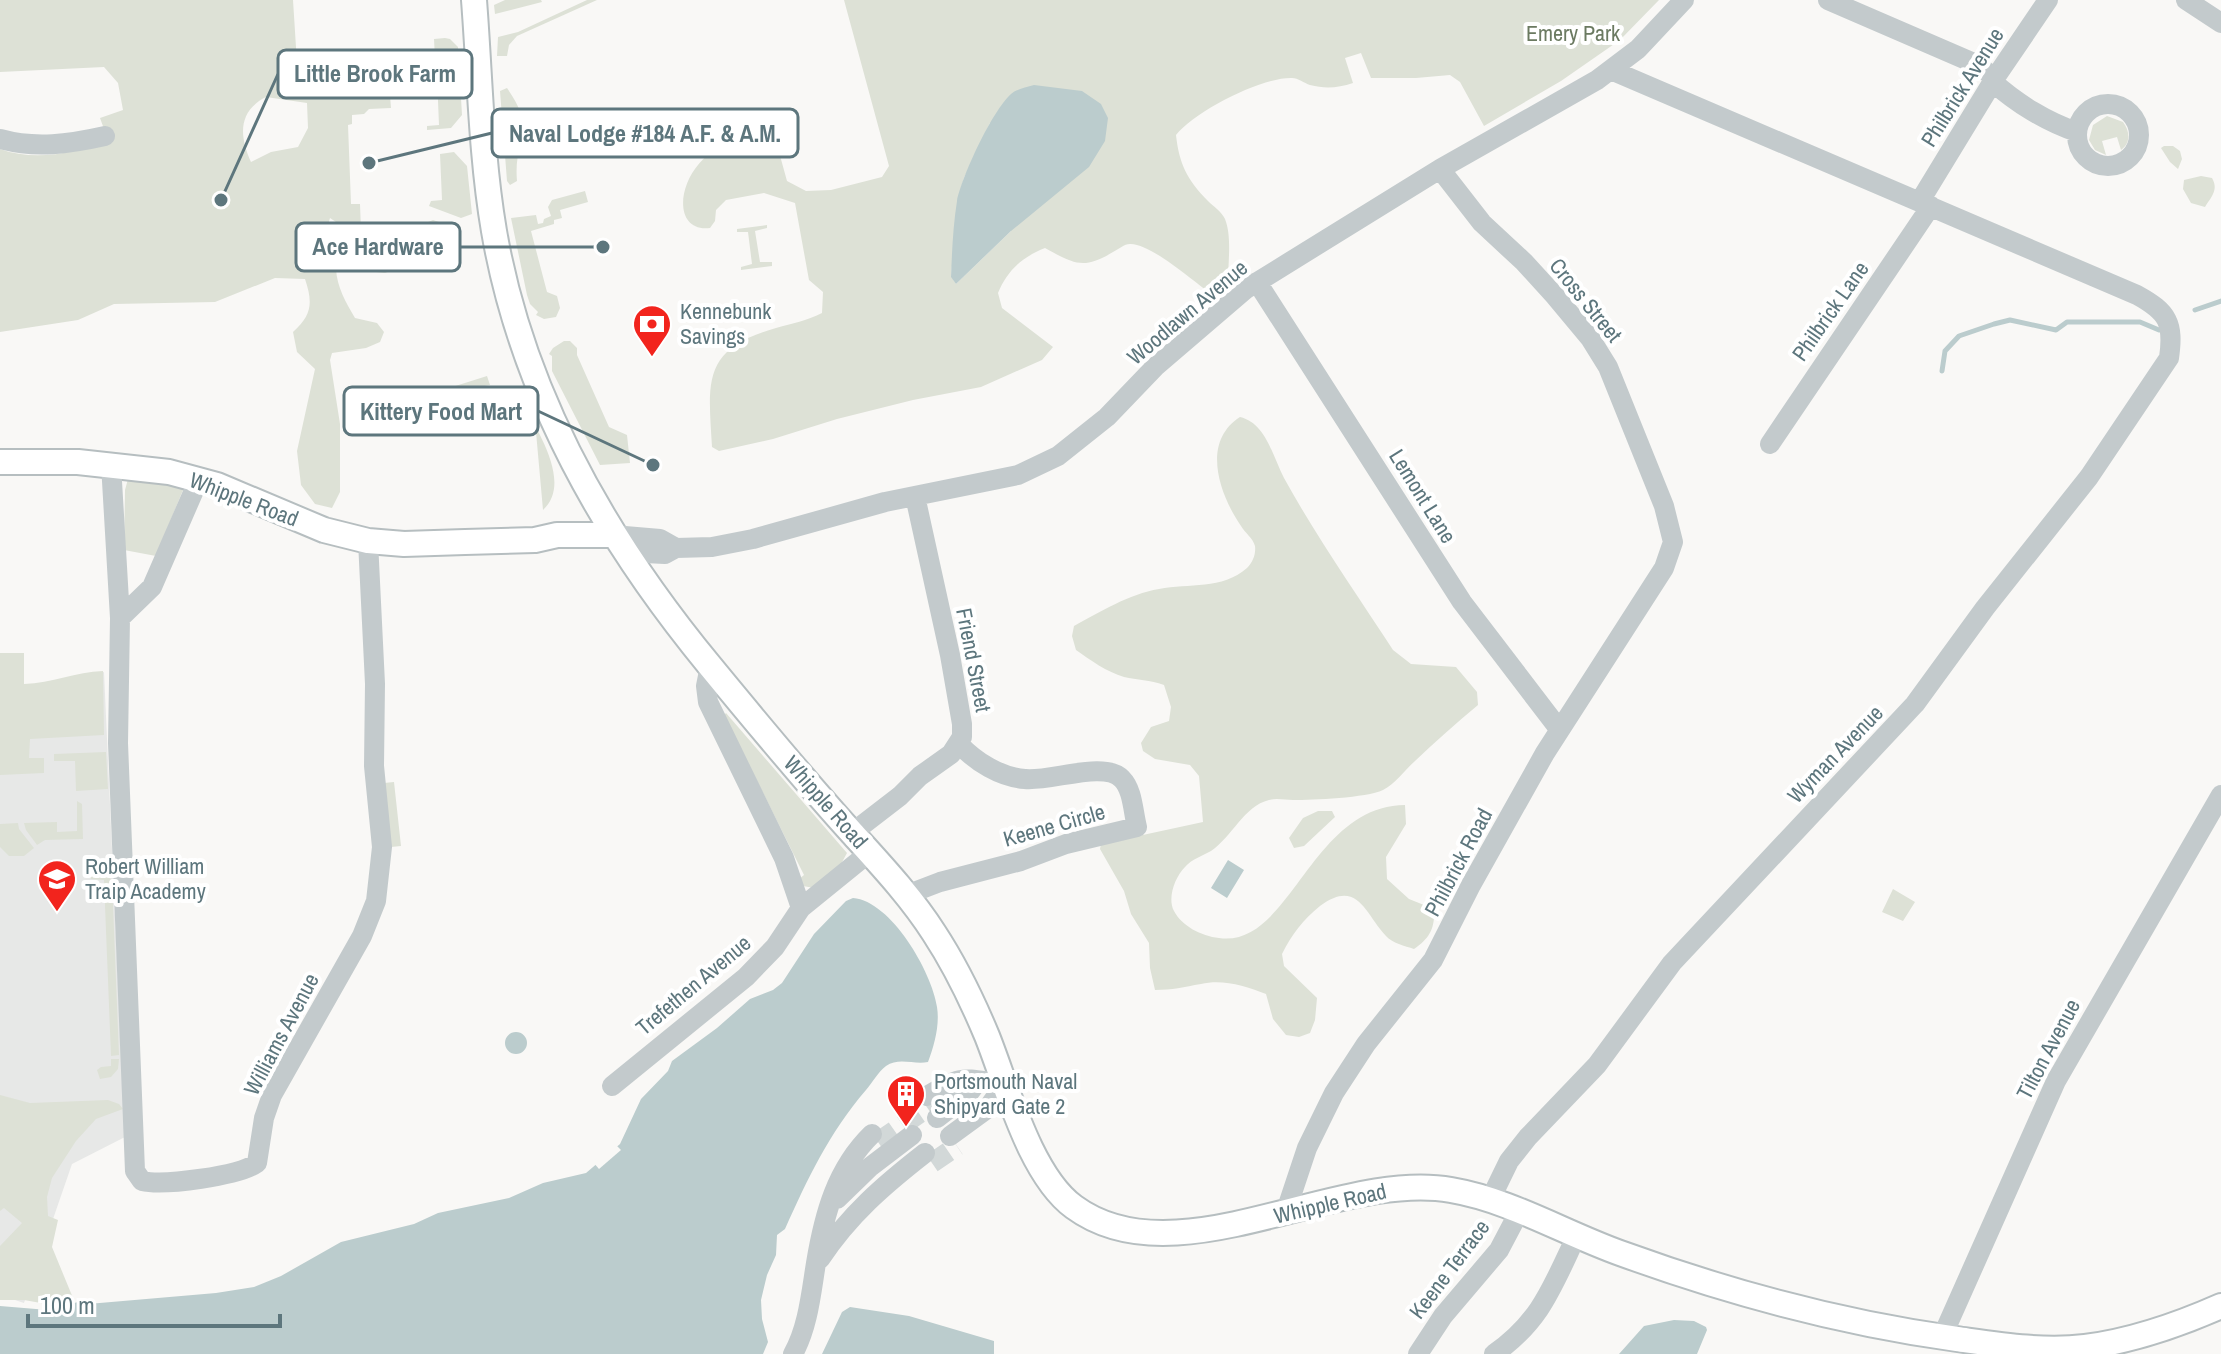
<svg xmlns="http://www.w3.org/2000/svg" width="2221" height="1354" viewBox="0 0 2221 1354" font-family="'Archivo Narrow',sans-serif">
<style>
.built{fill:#e7e8e7}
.green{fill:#dde1d6;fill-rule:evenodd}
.water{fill:#bbcccd}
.pier{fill:#f9f8f6}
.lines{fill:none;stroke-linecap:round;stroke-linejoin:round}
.stream{stroke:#bbcccd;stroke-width:5}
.minor-tunnel{stroke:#d2d8d8;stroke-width:20;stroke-dasharray:20 10;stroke-linecap:butt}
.major-casing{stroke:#b6bec0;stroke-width:28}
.minor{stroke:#c3cacc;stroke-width:20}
.major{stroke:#fff;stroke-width:24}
.labels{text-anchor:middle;stroke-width:8;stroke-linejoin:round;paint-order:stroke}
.park-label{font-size:22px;fill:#6b7a61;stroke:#fff}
.street-label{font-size:22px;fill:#5d767d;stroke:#fff}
.poi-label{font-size:22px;fill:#5d767d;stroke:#fff;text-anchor:start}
.leader{fill:none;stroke:#5d767d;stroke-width:3}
.callout-dot{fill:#5d767d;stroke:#fff;stroke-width:3}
.callout{fill:#fff;stroke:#5d767d;stroke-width:3}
.callout-label{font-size:24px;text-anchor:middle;font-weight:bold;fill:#5d767d}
</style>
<rect width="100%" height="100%" fill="#f9f8f6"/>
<path class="built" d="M104,672L125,1137L72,1164L24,1303L0,1295V679L23,690Z"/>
<path class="green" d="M0,0H293L297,63L306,73L396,68L402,73V80L389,83L391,108L369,109L364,114L352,115V124L348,125L351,204H360L361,231H379L384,235L406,229L414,252L411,254L414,262L385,273L376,272L339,224L330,218L326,232C337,248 334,250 336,269C337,287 346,303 355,318L377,323L384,332L380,342L366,348L332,353L330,360L340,424V492L332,508L315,504L301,485L297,451L315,369L297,352L293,332C312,315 313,303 305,279L275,278L215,302L114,304L78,320L0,332V149C36,162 74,153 108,140L100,118L123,110L118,83L104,67L0,72ZM266,97L307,103L308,128L298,147L271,152L251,162C239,136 238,111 266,97Z
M505,0H541L542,2L495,14L494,5Z
M587,0H597L517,36L509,45L507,56H497L498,37L518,32Z
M844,0H1659L1620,40L1561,81L1484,126L1460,82L1450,75L1416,78H1371L1361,53L1345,58L1353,83C1338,88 1325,89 1310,85C1304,83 1298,78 1292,78C1262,77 1195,111 1176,135C1179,163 1187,180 1208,201C1213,206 1222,212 1225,219C1232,237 1228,262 1228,282L1210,293C1193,281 1150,243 1130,244C1124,244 1119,249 1113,252C1084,270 1074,264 1045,248C1022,257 1007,271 998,293L1002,308L1053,347L1042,360L981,387L913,400L837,419L773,439L719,451L712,447C708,380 702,349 776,328C793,323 806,321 822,313L823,292L809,280L795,203L764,193L726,200L716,210L715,221L710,228C662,234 681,145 745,140C749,140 753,138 757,139C764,140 773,148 779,152L787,181L806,191L831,190L882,177L889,166ZM990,123L1011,231L956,284L951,276L958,199L964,178Z
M445,38L450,39L458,47L462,115L451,128L427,130V126L439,125L437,77H422L421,62L435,59L434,39Z
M507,88C539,134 513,136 517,181L510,185L507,181L500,91Z
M2107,116L2123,122C2130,131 2131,143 2121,150L2117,137L2102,141L2106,155L2095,150L2089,140L2093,125Z
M2164,146H2173L2180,151L2182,159L2178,169L2170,162L2161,148Z
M454,152L467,166L472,214L461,218L429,206L431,201L442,200L440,154Z
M2201,176L2212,178C2219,190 2211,197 2205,207L2191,203L2183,189L2184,180Z
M585,191L588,202L560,210L562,218L554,220V224L531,231L547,292L557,296L560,308L556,317L544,319L536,315L538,312L530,304L527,295L511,218L536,215L538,224L543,223L544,219L551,216L548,207L552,200Z
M433,220L454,227L434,241L428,222Z
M767,225V228L755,231L760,262H772V266L741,270V267L752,264L748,232H737V229Z
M564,341H570L577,348V355L609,427L627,435L630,463L600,465L552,371V356L549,354L553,348Z
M487,376L490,385L408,401Z
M522,400C536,430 573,482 543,510L536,432L523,433Z
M1240,417C1266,423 1273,457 1284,478C1317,538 1356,593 1393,650L1411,664L1456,667L1477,692L1478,705C1456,723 1435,742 1415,761C1405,770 1395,784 1383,790C1366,798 1313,800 1293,800C1285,800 1277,798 1269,800C1244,806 1232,837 1211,851C1202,856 1192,859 1185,867C1175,877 1167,898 1174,911C1182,926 1201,936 1219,938C1291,948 1310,806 1405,805L1406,824L1386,857L1387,879L1409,899L1434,909C1435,928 1430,938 1414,949C1405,946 1392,943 1386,936C1365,914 1358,878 1320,906C1303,920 1292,934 1282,954L1284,966L1317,998L1315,1020L1310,1033L1299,1037L1286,1035L1273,1019L1266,994C1245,986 1223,979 1201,984C1184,987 1172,990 1155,990L1150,968L1149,943L1131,914L1124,891L1100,849L1101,844L1203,822L1199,776L1190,765L1155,759L1143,751L1141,743L1151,727L1169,721L1171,707L1164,685C1150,680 1137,680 1124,677C1107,672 1090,660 1076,650L1072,636L1074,626C1100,612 1129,594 1159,589C1189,583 1222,590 1247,568C1253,562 1256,554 1255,546C1253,538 1245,533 1241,526C1219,494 1201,442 1240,417Z
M128,479C145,481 168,480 183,490L156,556L124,550L125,490Z
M0,653H24V684C52,683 76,672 103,671L104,735L30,739L29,758H44V773L0,775Z
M726,713L847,853L841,864L814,888L803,886L799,879L804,875L724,715Z
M106,752L108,789L76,791L75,761H54V754Z
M394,782L401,846L391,847L384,783Z
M77,801L82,804L83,839L45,840L37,845L26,830L24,823L57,822V832L77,831Z
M1318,811H1332L1335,817L1304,846L1294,848L1289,838L1303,818Z
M18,823L19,829L34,848L24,856H9L0,847V824Z
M97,867L112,880L119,1055L111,1056L104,880L91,879L88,874L91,869Z
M1893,889L1915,902L1903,921L1882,912Z
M111,1059H119L118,1069L111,1077L100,1079L97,1070L101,1067L111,1066Z
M0,1095L30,1103L108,1100L119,1104L123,1109L96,1119L76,1141L52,1178L47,1197L48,1216L58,1220L52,1247L73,1298L52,1305L24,1300H0V1246L22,1223L4,1208L0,1211Z"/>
<path class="water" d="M1034,85L1082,91L1101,104L1108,118L1105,141L1089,167L1011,231L956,284L951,277C952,252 953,226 957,201C962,176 992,111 1011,94C1017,89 1026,87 1034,85Z
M1228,860L1244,870L1227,898L1211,888Z
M853,898C891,901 932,972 937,1007C940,1025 934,1046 928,1062C914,1065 899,1057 886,1066C878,1072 872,1083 866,1090C829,1133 808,1178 785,1229L777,1235L776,1255L767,1275L761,1300L762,1319L768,1342L763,1354H0V1306L48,1310L78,1302L88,1304L216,1293L254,1287L281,1276L341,1242L414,1224L438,1213L509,1198L543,1183L586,1173L620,1144L641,1099L668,1071L672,1061L717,1028L750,999L773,990L782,983L814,934L846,901Z
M505 1043a11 11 0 1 1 22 0a11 11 0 1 1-22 0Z
M850,1307L909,1316L994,1341V1354H822L842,1312Z
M1674,1320L1694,1321L1706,1327L1707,1330L1697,1354H1619L1644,1326Z"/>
<path class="pier" d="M614,1143L621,1150L599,1169L593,1162Z"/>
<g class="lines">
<path class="stream" d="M2195,310L2221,301
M1942,371L1945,351L1959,336L1994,324L2010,320L2056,330L2067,322H2140L2159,330"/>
<path class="minor-tunnel" d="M878,1142L933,1104
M932,1163L957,1146"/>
<g class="major-casing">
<path id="major" d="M474,0C480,77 481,155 494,231C522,394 606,540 710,666C756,722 803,779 852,833C881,865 911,897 934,933C955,965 972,1000 987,1036C1007,1086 1030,1175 1074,1207C1176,1282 1339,1169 1451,1190C1510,1200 1564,1233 1620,1253C1730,1293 1841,1323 1957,1339C2000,1345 2042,1352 2085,1347C2132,1341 2178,1325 2221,1306
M0,462H78L169,472L217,485L324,530L368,541L404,544L465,542L535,540L557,535H613"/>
</g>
<path class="minor" d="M1828,0L1976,64L1995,78
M2186,0L2221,23
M1993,82C2016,103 2047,122 2077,132
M2077 135a31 31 0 1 1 62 0a31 31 0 1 1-62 0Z
M0,139C36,149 69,144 105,136
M1920,201L1995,78L2048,0
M1257,282L1462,602L1559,729
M1770,444L1931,206
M111,464L120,618L118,743L135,1171L142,1181C164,1186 239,1176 257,1163L264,1118L272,1095L362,936L376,901L382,847L374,766L375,684L368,541
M613,535L660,539L676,548
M625,552L665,554L676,548L712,547L753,539L885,502L1018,475L1058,456L1107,417L1155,367L1246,289L1440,169L1597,80L1638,49L1684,0
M120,618L152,587L199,479
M710,666L706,686L708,702L784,858L801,908
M852,833L900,796L920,776L951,754L962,737V724L950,655L915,496
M906,895L940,882L1021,861L1066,844L1137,827C1133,812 1133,790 1122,779C1105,760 1050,782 1025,779C1000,777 976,762 959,744
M612,1086L746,977L775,947L801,908L870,852
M927,1096C965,1073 963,1079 1005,1084L987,1109L950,1136
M937,1118L969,1093L978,1081
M837,1199L870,1167L912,1135
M1490,1200L1509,1161L1528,1137L1597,1065L1672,963L1915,704L1985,608L2089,477L2169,358C2174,323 2168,312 2137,295L1611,70
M1285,1214L1307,1148L1334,1093L1366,1044L1433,960L1471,885L1545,753L1664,568L1673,542L1664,506L1608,367L1590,338L1555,296L1524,262L1482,223L1440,169
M820,1259C849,1215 884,1185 925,1153
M1942,1337L2056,1081L2221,795
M793,1354C808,1327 811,1294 816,1263C824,1215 836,1169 872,1134
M1418,1354L1443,1316L1499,1250L1519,1212
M1494,1354C1541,1321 1552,1287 1576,1237"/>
<use href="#major" class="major"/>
</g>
<defs>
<g id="bank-pin" transform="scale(2)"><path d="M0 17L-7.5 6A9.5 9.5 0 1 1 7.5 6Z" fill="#f2241d" stroke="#fff"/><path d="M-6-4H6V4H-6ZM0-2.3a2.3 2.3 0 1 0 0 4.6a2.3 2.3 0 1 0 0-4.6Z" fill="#fff"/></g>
<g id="school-pin" transform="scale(2)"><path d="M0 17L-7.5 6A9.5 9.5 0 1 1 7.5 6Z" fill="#f2241d" stroke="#fff"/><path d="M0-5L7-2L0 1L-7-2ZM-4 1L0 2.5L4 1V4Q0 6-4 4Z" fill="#fff"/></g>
<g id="building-pin" transform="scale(2)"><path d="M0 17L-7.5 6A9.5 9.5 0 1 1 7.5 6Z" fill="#f2241d" stroke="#fff"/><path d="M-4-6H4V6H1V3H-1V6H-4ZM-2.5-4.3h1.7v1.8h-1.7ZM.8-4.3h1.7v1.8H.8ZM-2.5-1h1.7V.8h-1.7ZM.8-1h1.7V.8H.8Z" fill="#fff"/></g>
</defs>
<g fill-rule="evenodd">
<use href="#bank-pin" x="652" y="324"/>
<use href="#school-pin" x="57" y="879"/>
<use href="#building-pin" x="906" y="1094"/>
</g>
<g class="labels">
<g class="park-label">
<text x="1573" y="41">Emery Park</text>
</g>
<g class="street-label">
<text transform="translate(1962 87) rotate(-58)" y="8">Philbrick Avenue</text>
<text transform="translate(1586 300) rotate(51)" y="8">Cross Street</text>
<text transform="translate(1830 311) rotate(-55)" y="8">Philbrick Lane</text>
<text transform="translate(1187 312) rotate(-40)" y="8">Woodlawn Avenue</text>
<text transform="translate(1423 496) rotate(58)" y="8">Lemont Lane</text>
<text transform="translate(244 499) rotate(21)" y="8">Whipple Road</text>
<text transform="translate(974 660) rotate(79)" y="8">Friend Street</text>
<text transform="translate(1835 754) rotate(-46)" y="8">Wyman Avenue</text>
<text transform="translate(826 802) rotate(49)" y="8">Whipple Road</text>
<text transform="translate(1054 825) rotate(-16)" y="8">Keene Circle</text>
<text transform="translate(1458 862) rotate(-62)" y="8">Philbrick Road</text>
<text transform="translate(693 985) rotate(-40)" y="8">Trefethen Avenue</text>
<text transform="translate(281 1034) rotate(-62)" y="8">Williams Avenue</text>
<text transform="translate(2048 1049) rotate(-62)" y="8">Tilton Avenue</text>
<text transform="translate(1330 1203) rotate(-13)" y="8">Whipple Road</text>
<text transform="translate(1449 1269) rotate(-53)" y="8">Keene Terrace</text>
</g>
<g class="poi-label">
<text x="680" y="319">Kennebunk<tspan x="680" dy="25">Savings</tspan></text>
<text x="85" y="874">Robert William<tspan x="85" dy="25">Traip Academy</tspan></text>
<text x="934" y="1089">Portsmouth Naval<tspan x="934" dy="25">Shipyard Gate 2</tspan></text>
</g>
</g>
<path class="leader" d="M221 200L278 74M369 163L492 133M603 247L460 247M653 465L538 411"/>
<g class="callout-dot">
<circle cx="221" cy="200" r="8"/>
<circle cx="369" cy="163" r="8"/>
<circle cx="603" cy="247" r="8"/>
<circle cx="653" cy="465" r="8"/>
</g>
<g class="callout">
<rect x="278" y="50" width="194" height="48" rx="8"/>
<rect x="492" y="109" width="306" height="48" rx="8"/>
<rect x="296" y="223" width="164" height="48" rx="8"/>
<rect x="344" y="387" width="194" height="48" rx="8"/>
</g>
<g class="callout-label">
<text x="375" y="82">Little Brook Farm</text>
<text x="645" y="142">Naval Lodge #184 A.F. &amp; A.M.</text>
<text x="378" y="255">Ace Hardware</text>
<text x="441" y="420">Kittery Food Mart</text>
</g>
<path d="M28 1314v12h252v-12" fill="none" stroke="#5d767d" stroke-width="4"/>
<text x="40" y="1314" font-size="24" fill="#5d767d" stroke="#ffffff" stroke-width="6" paint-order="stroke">100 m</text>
</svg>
